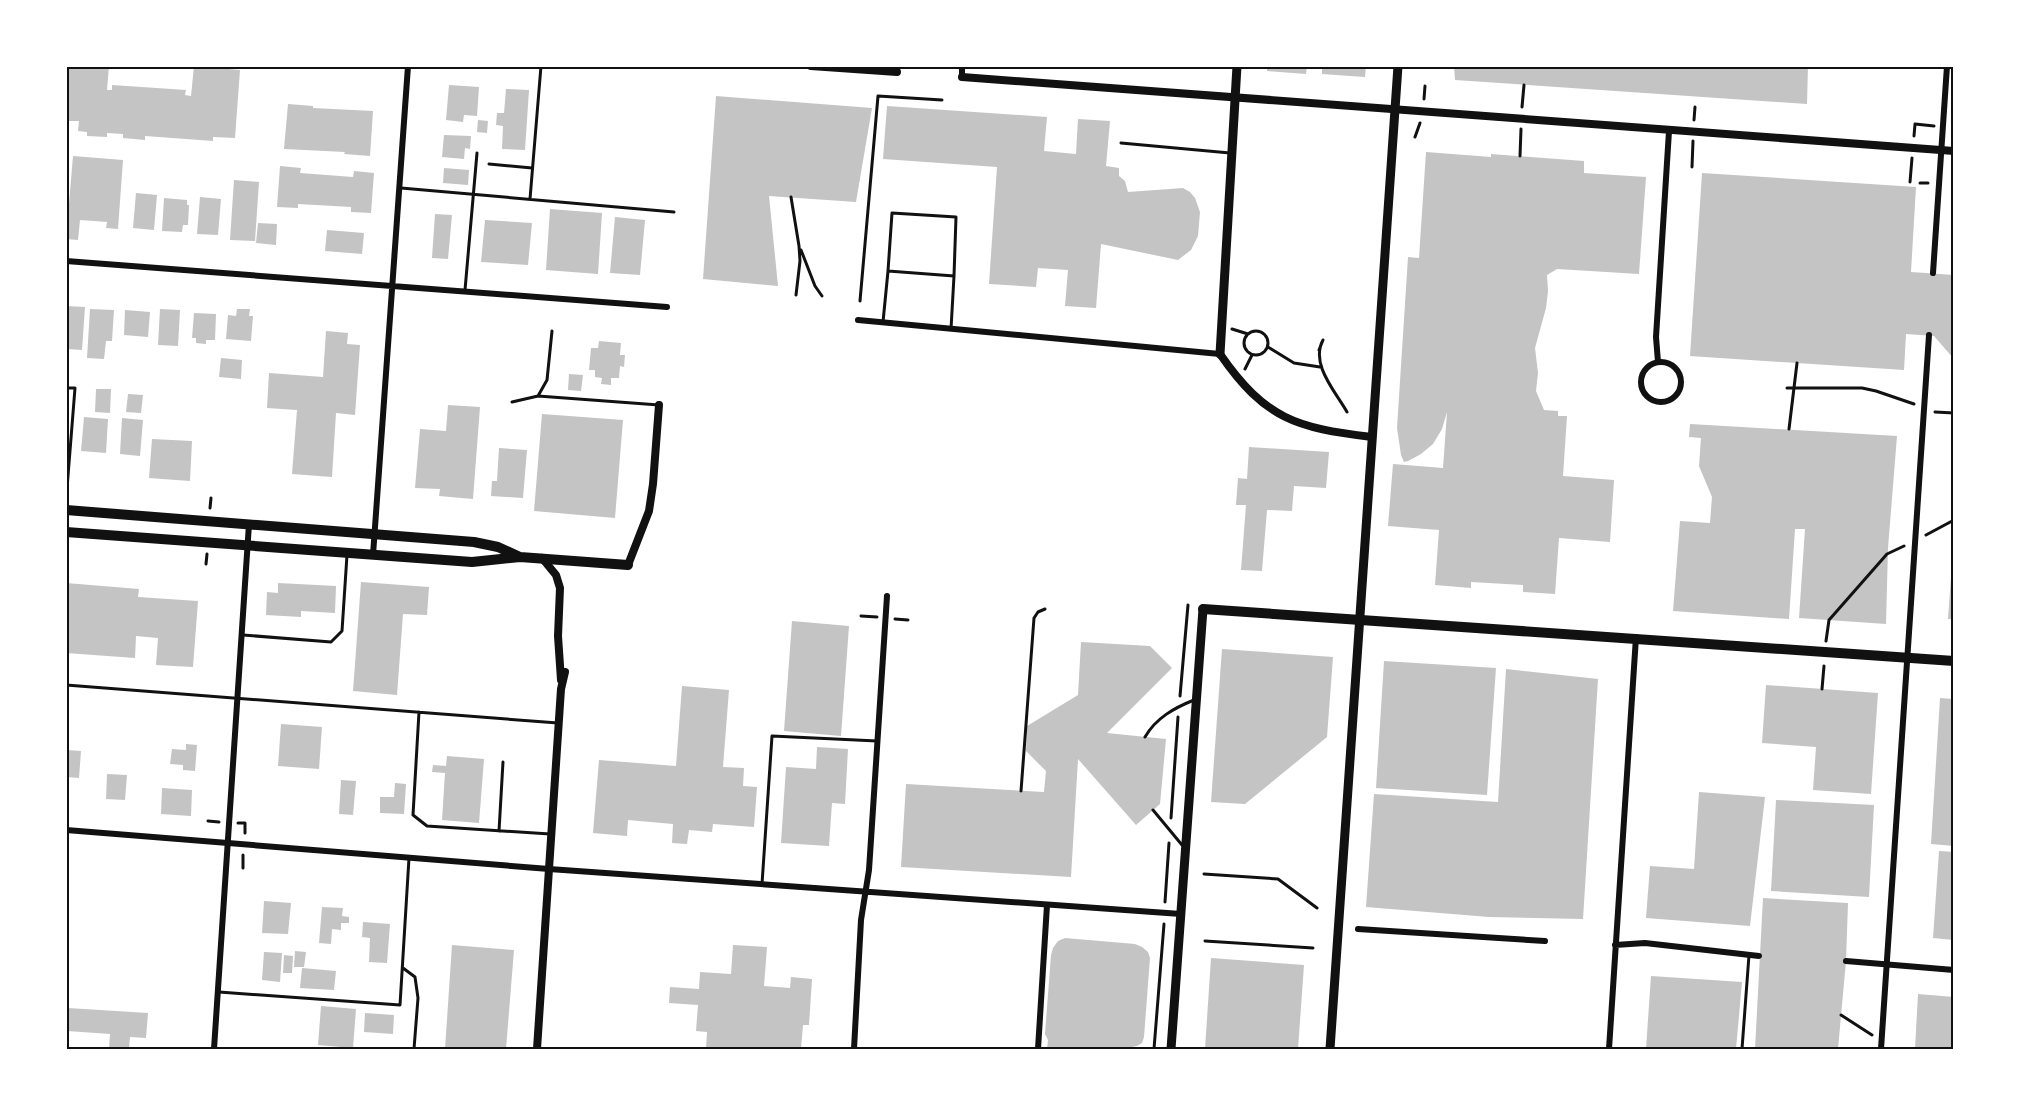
<svg xmlns="http://www.w3.org/2000/svg" width="2020" height="1115" viewBox="0 0 2020 1115" font-family="'Source Sans 3',sans-serif">
<style>
.building{fill:#c4c4c4}
.lines{fill:none;stroke-linecap:round;stroke-linejoin:round}
.path{stroke:#111;stroke-width:3}
.service{stroke:#111;stroke-width:3}
.minor{stroke:#111;stroke-width:6}
.tertiary{stroke:#111;stroke-width:8}
.secondary{stroke:#111;stroke-width:9}
.primary{stroke:#111;stroke-width:10}
.neatline{fill:none;stroke:#111;stroke-width:2}
</style>
<rect width="100%" height="100%" fill="#fff"/>
<path class="building" d="M66,66H109L107,90H112V85L186,90L185,95L191,96L194,66L240,70L235,138L213,137V141L145,136V140L123,138V134L107,133V137L87,136V132L78,131L79,121H66Z
M1267,66H1307L1306,74L1267,71Z
M1322,66H1366L1365,77L1322,74Z
M1454,66H1808L1807,104L1455,80Z
M449,85L479,87L477,116L464,115L463,122L446,120Z
M506,89L529,90L525,150L502,149L503,126L496,125L497,113H504Z
M716,96L872,108L856,202L769,196L778,286L703,279Z
M288,104L313,106V108L373,111L370,156L344,154L345,152L284,149Z
M887,106L1047,117L1044,151L1076,154L1078,119L1110,121L1106,166L1119,168V176L1125,181L1128,192L1183,188L1190,192L1195,198L1200,212L1198,236L1191,250L1178,260L1101,244L1096,308L1065,306L1068,270L1038,268L1036,287L989,284L997,167L883,159Z
M478,120L488,121L487,133L477,132Z
M444,135L471,136L470,149L465,148L464,159L442,157Z
M1426,152L1491,157V154L1584,161V173L1646,177L1639,274L1557,269L1547,275L1548,291L1546,308L1535,348L1538,373L1536,391L1544,410L1558,411V416H1567L1563,476L1614,480L1610,542L1559,538L1555,594L1523,592V585L1471,582V588L1435,585L1439,530L1388,526L1393,464L1443,468L1447,412L1442,429L1433,444L1421,454L1408,461L1404,462L1401,455L1397,428L1408,257L1419,258Z
M73,156L123,160L118,229L106,228L107,222L80,220L78,240L66,239Z
M280,166L301,168L300,173L353,177L354,171L374,173L371,213L351,212V207L298,204V208L277,207Z
M444,168L469,170L468,185L443,183Z
M1702,173L1916,187L1911,272L1954,275V359L1934,336L1906,334L1904,370L1690,356Z
M234,180L259,182L255,241L230,240Z
M136,193L157,195L154,230L133,228Z
M200,197L221,199L218,235L197,234Z
M164,198L187,200V205H189L188,225H183L182,232L162,231Z
M550,209L602,213L598,274L546,270Z
M435,214L452,215L448,259L432,258Z
M615,217L645,220L640,275L610,273Z
M485,220L532,223L528,265L481,262Z
M258,223L277,224L276,245L256,243Z
M327,230L364,233L362,254L325,251Z
M66,306L85,307L82,350L68,349L69,330L66,329Z
M90,309L114,310L112,341H106L104,359L87,358Z
M160,309L180,310L178,346L158,345Z
M237,309H250L249,316H253L251,341L226,339L228,315L236,316Z
M125,310L150,312L148,337L124,335Z
M194,313L216,314L215,340H206V344L196,343V338H192Z
M326,331L348,333L347,344L360,345L355,415L336,413L332,477L292,474L297,410L267,408L269,373L323,377Z
M599,341L621,343L620,355H625L624,367L620,366L619,378H611V385L601,384L602,378L595,377V370H589L591,348H598Z
M221,358L242,360L241,379L219,377Z
M569,374L583,375L581,391L568,390Z
M96,389H111L110,413L95,412Z
M128,394L143,395L141,413L126,412Z
M448,405L480,407L473,499L439,496L440,489L415,488L420,429L446,431Z
M542,414L623,420L615,518L534,511Z
M84,417L108,419L106,453L81,451Z
M122,418L143,420L140,456L120,454Z
M1690,424L1897,436L1888,548L1886,624L1799,618L1805,529H1795L1789,619L1673,611L1680,521L1710,523L1712,497L1699,466L1701,438L1689,437Z
M152,439L192,441L190,481L149,478Z
M1249,447L1329,452L1326,488L1294,486L1292,511L1267,510L1262,571L1241,570L1246,505H1236L1238,478L1247,479Z
M499,448L527,450L523,498L491,496L492,481H497Z
M1952,563H1954V619H1948Z
M361,582L429,587L427,615L403,614L397,695L353,691Z
M66,583L139,589L138,597L198,601L193,667L156,665L158,638L136,636L135,658L66,653Z
M278,583L336,586L335,613L301,611V617L266,615L267,592L278,593Z
M792,621L849,626L841,736L784,731Z
M1081,642L1150,646L1172,668L1107,733L1166,739L1160,804L1136,825L1078,759L1071,877L901,867L906,784L1044,792L1046,771L1026,751L1027,726L1078,695Z
M1222,649L1333,657L1327,737L1245,804L1211,802Z
M1384,661L1496,668L1487,795L1376,788Z
M1506,669L1598,679L1583,919L1489,917L1366,907L1374,794L1498,802Z
M1766,685L1878,693L1871,794L1813,790L1816,747L1762,743Z
M682,686L729,690L723,767L744,768L743,786L757,787L754,827L713,824L712,832L689,830L687,844L672,843L673,824L628,820L627,836L593,833L599,760L676,766Z
M1940,698L1954,699V846L1931,844Z
M281,724L322,727L319,769L278,766Z
M186,744L197,745L195,771L183,770V765L170,764L172,749L186,750Z
M817,747L848,749L845,804L832,803L829,846L781,843L786,767L816,769Z
M66,750L81,751L79,778L66,777Z
M447,756L484,759L479,823L442,820L445,773L432,772L433,765L446,766Z
M107,774L127,775L125,800L106,799Z
M341,780L356,781L353,815L339,814Z
M395,783L406,784L404,814L380,813V797H394Z
M162,788L192,790L191,816L161,814Z
M1699,792L1765,797L1750,926L1646,918L1650,866L1694,869Z
M1776,800L1874,805L1869,897L1771,891Z
M1939,851L1954,852V940L1933,938Z
M1763,898L1848,903L1846,961L1838,1049H1755Z
M264,901L291,903L288,934L262,933Z
M322,907L343,908L342,916L349,917V923H341V930L332,929L331,944L319,943Z
M363,922L390,924L387,963L369,962L370,938L362,937Z
M1065,938L1135,944L1142,947L1148,952L1150,958L1144,1037L1142,1043L1137,1046L1132,1047V1049H1047L1048,1040L1045,1034L1051,955L1053,948L1058,941Z
M452,945L514,950L506,1049H445Z
M733,945L767,947L764,986L790,988L791,977L812,979L809,1025H803L801,1049H706L707,1032L696,1031L698,1005L669,1003L670,987L699,989L700,972L731,974Z
M295,951L306,952L304,967H294Z
M264,952L282,953L280,982L262,980Z
M284,955L293,956L292,973H283Z
M1211,958L1304,965L1298,1049H1205Z
M302,968L336,971L334,990L300,988Z
M1651,976L1742,982L1736,1049H1646Z
M1918,994L1954,997V1049H1915Z
M321,1006L356,1009L353,1048L318,1045Z
M68,1008L148,1013L146,1038L130,1037L129,1049H109L110,1034L67,1031Z
M365,1013L394,1015L393,1034L364,1032Z"/>
<g class="lines">
<path class="path" d="M1424,99L1425,86
M1522,107L1524,85
M1694,120L1695,107
M1914,136L1915,124L1934,126
M1415,137L1420,123
M1520,156L1521,129
M1692,167L1693,141
M1910,182L1912,158
M1920,183H1928
M791,197L799,246L800,261L796,295
M801,250L815,286L822,296
M860,301L878,96L942,100
M1232,329L1248,334
M1244 343a12 12 0 1 1 24 0a12 12 0 1 1-24 0Z
M1268,347L1294,363L1320,367
M1319,350L1323,340C1310,364 1335,391 1347,412
M1245,369L1252,355
M1787,388H1862L1876,391L1914,404
M1935,412L1954,413
M1789,429L1797,363
M210,508L211,498
M1926,535L1954,520
M206,564L207,554
M861,616L877,617
M895,619L908,620
M1826,641L1829,620L1887,554L1904,546
M1822,689L1824,666
M1180,696L1188,605
M1171,818L1178,717
M208,821L219,822
M238,823H245V833
M243,868V855
M1204,874L1278,879L1317,908
M1165,902L1169,843
M1205,941L1313,948
M1841,1015L1872,1035
M1154,1049L1164,924"/>
<path class="service" d="M1121,143L1230,153
M489,164L532,168
M401,188L674,212
M530,199L541,66
M888,271L892,213L956,217L954,276
M465,290L477,153
M883,322L888,271L954,276L951,329
M66,388H75L66,501
M538,396L659,405
M512,402L538,396L547,380L552,331
M243,635L331,642L342,631L347,555
M66,685L558,723
M419,712L413,815L427,826L550,834
M1145,737C1156,718 1174,708 1194,700
M1021,791L1034,618L1038,612L1045,609
M1153,810L1182,845
M499,831L503,762
M762,884L772,736L877,741
M403,968L415,977L418,998L414,1049
M219,992L400,1005L409,858
M1742,1049L1749,955"/>
<path class="minor" d="M962,77V66
M66,261L667,307
M1933,273L1947,66
M858,320L1220,354
M1641 382a20 20 0 1 1 40 0a20 20 0 1 1-40 0Z
M1658,362L1656,337L1669,131
M373,555L408,66
M66,830L549,869L1181,914
M1358,929L1545,941
M1615,945L1645,943L1759,956
M1846,961L1954,970
M214,1049L249,524
M854,1049L861,920L869,870L887,596
M1038,1049L1047,905
M1609,1049L1636,637
M1881,1049L1929,335"/>
<path class="tertiary" d="M811,66L897,72
M962,77L1954,151
M1220,354C1265,419 1296,428 1372,437
M542,558L556,575L560,588L558,636L561,680
M628,565L649,511L653,484L659,405
M537,1049L561,689L565,672"/>
<path class="secondary" d="M1220,354L1237,66
M1171,1049L1203,609
M1330,1049L1398,66"/>
<path class="primary" d="M66,510L474,542L498,547L520,557
M66,532L472,562L520,557L628,565
M1203,609L1954,661"/>
</g>
<rect width="2020" height="1115" fill="none" stroke="#ffffff" stroke-width="135"/>
<rect x="68" y="68" width="1884" height="980" class="neatline"/>
</svg>
